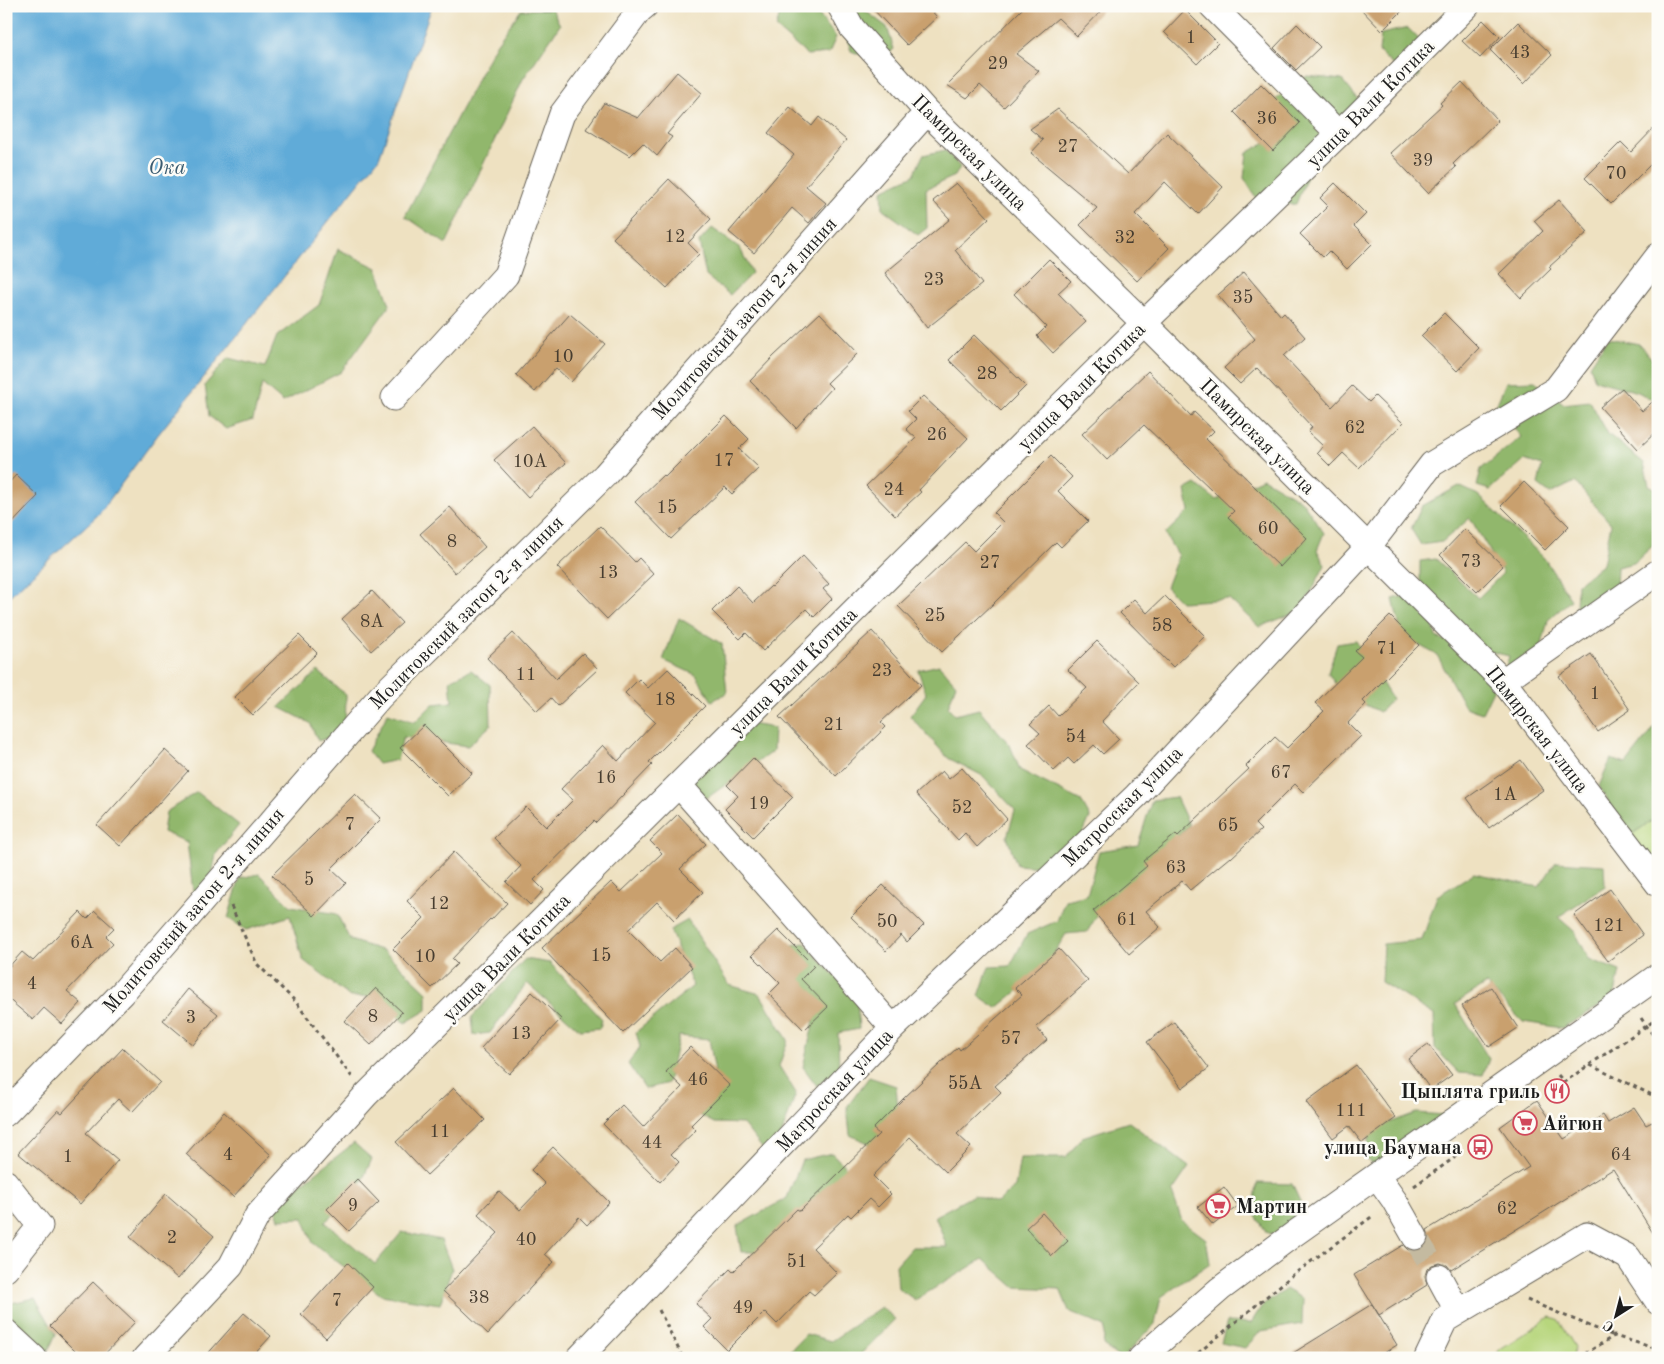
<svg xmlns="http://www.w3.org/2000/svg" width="1664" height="1364" viewBox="0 0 1664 1364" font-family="'Old Standard TT',serif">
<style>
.green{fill:#b7d67d;stroke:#6a794c}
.forest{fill:#91b76c;stroke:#566a44}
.water{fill:#60abd8;stroke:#3e647a}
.building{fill:#c9a06e}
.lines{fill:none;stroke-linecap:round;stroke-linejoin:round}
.minor-tunnel{stroke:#c4baa0;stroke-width:25;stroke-dasharray:25 12;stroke-linecap:butt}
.minor-casing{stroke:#666156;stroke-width:27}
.path{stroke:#666156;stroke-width:3;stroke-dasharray:4 4;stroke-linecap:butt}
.minor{stroke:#fff;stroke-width:25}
.labels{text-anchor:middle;stroke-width:5;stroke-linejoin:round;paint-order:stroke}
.number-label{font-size:18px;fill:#473d30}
.street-label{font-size:20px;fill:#1c1c1c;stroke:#fdfcf7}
.poi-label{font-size:20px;font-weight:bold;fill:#1c1c1c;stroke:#fdfcf7;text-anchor:end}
.water-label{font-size:21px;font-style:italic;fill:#3b5c71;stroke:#fdfcf7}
</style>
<rect width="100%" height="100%" fill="#fdfcf7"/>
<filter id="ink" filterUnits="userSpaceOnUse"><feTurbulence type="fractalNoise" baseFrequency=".02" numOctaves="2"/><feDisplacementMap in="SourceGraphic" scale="10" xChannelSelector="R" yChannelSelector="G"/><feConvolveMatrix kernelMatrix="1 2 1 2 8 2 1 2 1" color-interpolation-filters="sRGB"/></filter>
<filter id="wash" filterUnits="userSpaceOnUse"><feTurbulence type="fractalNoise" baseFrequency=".0096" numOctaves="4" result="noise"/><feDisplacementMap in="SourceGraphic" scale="20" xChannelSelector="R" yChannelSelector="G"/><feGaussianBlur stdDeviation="1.12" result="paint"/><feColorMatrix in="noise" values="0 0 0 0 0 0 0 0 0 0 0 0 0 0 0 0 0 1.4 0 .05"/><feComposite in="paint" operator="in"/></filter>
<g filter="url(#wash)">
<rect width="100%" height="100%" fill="#eee1c1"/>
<path class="green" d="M1658,817V871L1629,836Z
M1550,1317L1558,1319L1575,1347L1573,1354L1567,1358H1499L1498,1352L1500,1349Z"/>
<path class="forest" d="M782,6H812L836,37L829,53L807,55L776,28Z
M857,6H859L887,27L894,49L879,62L851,51L842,23Z
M552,9L560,25L523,79L446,244L405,216L496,44L521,10Z
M1408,28L1429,50L1419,77L1404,76L1379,52L1381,34Z
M1307,76L1342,80L1361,103L1320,145L1296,204L1261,206L1244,178L1247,153L1273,138L1269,104Z
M945,150L960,167L955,176L926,189L927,228L918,235L883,209L882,190L914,175L923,155Z
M712,228L740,248L752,273L730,295L706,276L699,242Z
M338,249L377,268L390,305L341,372L283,402L262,384L253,420L226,429L209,416L205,385L228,358L265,367L277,336L319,305Z
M1608,338L1639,344L1658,366V403L1638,392L1595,380L1590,365Z
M1535,381L1563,404L1590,401L1608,434L1644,463L1649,485L1658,490V541L1634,563L1617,567L1616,590L1591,612L1576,609L1577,584L1603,564L1611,524L1575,482L1550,494L1538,485L1542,466L1524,460L1490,490L1477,486L1481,469L1521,437L1496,406L1506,382Z
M1263,478L1302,501L1324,533L1317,550L1325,565L1302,610L1259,627L1229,599L1181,602L1166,587L1178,556L1165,534L1189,511L1185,490L1196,484L1216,500Z
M1459,486L1478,495L1544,558L1571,600L1548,620L1535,674L1515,688L1504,674L1509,656L1488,651L1420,581V561L1436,559L1478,598L1503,573L1470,518L1442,542L1421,545L1411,529L1422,506Z
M1408,595L1431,617L1436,637L1459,646L1495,686L1482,713L1465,707L1437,655L1402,636L1393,599Z
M679,618L722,644L727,693L712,701L696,675L663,660Z
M1356,641L1392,699L1380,712L1342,694L1328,673L1337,644Z
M939,665L956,684L948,707L955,715L979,709L1010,745L1020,770L1081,801L1090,817L1078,845L1053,868L1017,865L1007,837L1015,810L983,776L948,758L910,716L926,694L918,670Z
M471,670L490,685L491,725L468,746L403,737L397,760L378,764L368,751L388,713L415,722L433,704L452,702L450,680Z
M318,671L346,695L345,732L318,741L310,723L279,707Z
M1658,723V817L1629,836L1599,786L1611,759L1626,764Z
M751,724L774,728L773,751L707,798L693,793L695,771Z
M197,792L239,825L216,854L209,892H193L187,842L163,832L166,812Z
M1176,797L1189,825L1154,859L1156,892L1101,909L1087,932L1066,934L1044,969L997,1008L979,996L989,967L1010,966L1027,934L1057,921L1065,900L1087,895L1099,851L1138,845L1152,800Z
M1556,862L1604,865L1605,886L1558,917L1575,932L1589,959L1620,971L1614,998L1562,1028L1523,1022L1486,984L1455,1004L1489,1059L1483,1075L1459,1073L1435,1048L1434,1015L1381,982L1383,944L1422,940L1437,896L1474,873L1539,887Z
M259,874L291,906L337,914L350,940L384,951L427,992V1010L405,1023L377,996L350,997L303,960L290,916L246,930L228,918L240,878Z
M688,920L729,985L760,994L788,1040L779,1066L796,1093L780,1139L766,1153L743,1124L714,1123L692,1111L717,1083L709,1039L679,1036L668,1083L645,1089L628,1064L640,1047L636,1032L693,986L670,930Z
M805,943L857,1001L859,1029L838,1033L839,1069L817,1086L803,1067L817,1008L785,970L783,946Z
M525,959L550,963L602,1019L600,1028L580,1030L527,983L490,1033L474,1035L472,1017Z
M869,1077L896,1086L899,1119L875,1146L850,1135L847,1107Z
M1416,1113L1445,1115L1386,1175L1365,1158L1370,1130Z
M1129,1122L1189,1167L1172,1192L1182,1221L1206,1239L1210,1263L1161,1297L1155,1324L1122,1358H1120L1103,1346L1105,1327L1069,1311L1060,1289L1015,1287L983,1259L915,1300L898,1288L896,1265L912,1247H947L935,1216L974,1195L997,1203L1015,1187L1020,1158H1066L1082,1137Z
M354,1143L372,1159L357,1192L325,1222L375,1264L402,1232L441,1240L452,1269L440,1304L381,1295L313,1243L303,1218L279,1219L274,1205Z
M832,1153L852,1174L770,1252H741L737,1226L787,1198L802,1160Z
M1257,1183L1292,1184L1304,1210L1284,1236L1267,1233L1254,1213Z
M1286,1289L1303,1299L1302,1324L1261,1331L1245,1348L1221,1343L1227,1322L1251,1323L1261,1307Z
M35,1298L56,1334L45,1358H6V1304Z
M881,1307L895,1319L857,1358H783L806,1334L831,1341Z"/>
<path class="water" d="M6,6H432L379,158L157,436L99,514L6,599Z"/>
<g id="blocks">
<path class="building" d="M870,6H927L937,17L907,45Z
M1025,6H1106L1077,36L1058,18L1016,54L1039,71L1004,107L980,85L967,98L947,85Z
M1358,6H1407L1382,31Z
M1185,10L1218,43L1197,64L1164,32Z
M1483,20L1500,37L1480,58L1462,41Z
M1518,22L1552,55L1524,84L1490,50Z
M1297,24L1320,47L1296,70L1274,48Z
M677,72L702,93L667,134L672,137L657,156L643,143L630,156L586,129L604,103L638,118Z
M1462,82L1498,120L1453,164L1456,167L1428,193L1390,153L1442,105L1440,103Z
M1261,84L1300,123L1273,151L1234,112Z
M790,107L812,126L819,117L846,140L806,186L826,203L809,223L792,208L754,253L729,232L794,155L768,133Z
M1058,109L1128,174L1167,133L1223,187L1198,214L1165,182L1135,214L1169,248L1137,281L1080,225L1097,208L1031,153L1043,140L1030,129Z
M1658,124V157L1611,204L1585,178L1621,142L1631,152Z
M669,179L711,219L688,243L699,254L667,288L613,238Z
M956,183L989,218L955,250L982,284L927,328L885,273L950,219L933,201Z
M1335,183L1366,214L1354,226L1372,244L1347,269L1329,251L1323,257L1300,234L1328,206L1320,198Z
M1559,200L1588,232L1549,267L1551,269L1521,298L1499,274L1543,231L1534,221Z
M1049,259L1071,281L1058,293L1086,322L1053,353L1037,336L1046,327L1014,294Z
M1244,272L1281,316L1284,313L1305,337L1284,356L1332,407L1352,386L1369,402L1375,396L1403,423L1359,468L1343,453L1330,466L1317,453L1323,446L1308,432L1312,427L1257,368L1240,384L1224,368L1255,339L1218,295Z
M820,313L858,353L827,383L832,388L796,428L750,381L774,356Z
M1444,313L1479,348L1457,371L1421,336Z
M570,314L605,344L571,382L556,368L535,392L516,375Z
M974,335L1026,386L1001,411L949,360Z
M1148,371L1191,416L1194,412L1214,431L1206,439L1307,538L1280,567L1228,517L1234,511L1144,425L1107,460L1082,434Z
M1622,388L1642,411L1658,397V430L1638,449L1600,407Z
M923,396L968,438L919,490L921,492L895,516L866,486L916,438L906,429L916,419L908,411Z
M726,416L749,439L739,449L759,468L732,494L725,487L671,539L635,502L663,475L665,477Z
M532,426L566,463L528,497L494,460Z
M1051,456L1072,477L1058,491L1088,521L1061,547L1056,542L994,603L942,652L898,606L965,542L974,551L1003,522L994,513Z
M16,475L38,496L6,530V486Z
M1524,482L1569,526L1545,550L1501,506Z
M450,507L485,547L455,573L420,534Z
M600,526L635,562L639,558L654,574L607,619L557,567Z
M1465,529L1503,566L1477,592L1440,555Z
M803,556L829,584L823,589L832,599L814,617L806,609L763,651L746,633L740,639L712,611L737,586L753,603L771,586L772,587Z
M372,591L402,623L371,651L342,619Z
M1165,596L1205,636L1173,667L1120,613L1134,599L1147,613Z
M1390,616L1419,645L1363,701L1366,704L1348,723L1361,736L1303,792L1295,784L1255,824L1261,830L1231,858L1230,857L1190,890L1182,881L1146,911L1160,927L1129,954L1093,911L1147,866L1143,861L1176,834L1178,836L1249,769L1246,766L1275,737L1287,748L1324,711L1315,703L1362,657L1355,651Z
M872,631L921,685L881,722L886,727L836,776L779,717Z
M513,633L556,679L583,653L598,669L558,706L551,698L537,711L487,658Z
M299,635L317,653L253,715L235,697Z
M1097,641L1139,682L1102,721L1119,739L1103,754L1094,745L1074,764L1068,758L1054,771L1028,744L1040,733L1030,724L1049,706L1058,716L1087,688L1068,670Z
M1591,654L1630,710L1598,732L1559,676Z
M668,669L705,706L649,762L652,765L596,823L594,821L534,880L544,890L530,905L506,882L521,866L494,838L526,807L546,827L573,800L561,789L603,745L618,761L655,722L625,693L639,679L648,688Z
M424,725L472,773L448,796L400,748Z
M165,750L188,771L120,846L97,825Z
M753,758L793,797L753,837L725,809L738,796L727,785Z
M1521,760L1543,790L1489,828L1467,798Z
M962,768L1007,819L977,847L965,833L958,840L916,794L942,771L949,779Z
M355,794L381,819L331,869L346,883L314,916L272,875Z
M678,814L706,844L680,869L703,892L674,920L657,902L628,930L660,962L675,948L692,967L623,1033L542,948L611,882L621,892L662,853L650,841Z
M454,852L507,903L491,920L490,919L452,959L457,964L432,988L393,949L424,918L407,901Z
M883,885L924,925L907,942L901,935L886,951L851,917Z
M1610,889L1643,935L1608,961L1574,915Z
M95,911L114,928L106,936L113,943L67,991L81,1003L62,1024L44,1008L33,1020L6,997V970L22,952L33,961L80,912L87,919Z
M778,930L814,966L801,979L828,1007L804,1030L769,994L780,983L752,955Z
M1059,949L1088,981L1036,1027L1047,1040L995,1086L1001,1092L957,1134L971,1147L946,1172L910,1137L873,1176L891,1194L878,1207L869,1199L851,1217L848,1214L813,1248L837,1273L814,1295L809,1291L777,1324L765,1312L727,1350L704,1327L712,1319L696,1304L730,1269L733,1272L797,1209L800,1211L879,1134L873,1129L904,1098L958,1047L960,1050L1022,995L1015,988Z
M1491,987L1518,1028L1489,1047L1462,1006Z
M376,988L402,1012L371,1045L345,1021Z
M188,989L218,1014L193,1045L163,1020Z
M532,992L561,1019L509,1074L481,1048Z
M1174,1022L1209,1068L1182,1088L1147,1042Z
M1428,1044L1452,1075L1431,1090L1408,1059Z
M690,1047L730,1086L691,1125L696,1130L671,1154L679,1162L660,1182L603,1124L622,1105L643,1127L682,1087L666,1072Z
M123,1048L160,1082L132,1112L118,1099L86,1133L118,1160L80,1204L18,1153L58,1110L62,1113Z
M1356,1065L1396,1118L1362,1143L1349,1126L1333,1138L1306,1102Z
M454,1088L485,1120L427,1175L396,1142Z
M1537,1100L1564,1139L1603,1115L1608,1123L1634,1107L1646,1125L1652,1122L1658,1132V1241L1613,1169L1451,1270L1447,1265L1440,1263L1432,1265L1427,1269L1425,1276L1427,1285L1379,1315L1354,1275L1403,1245L1408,1250L1414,1251L1422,1249L1427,1245L1429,1238L1427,1230L1529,1167L1500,1127Z
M224,1112L271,1155L233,1197L186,1154Z
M553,1147L609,1202L587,1225L579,1217L545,1254L554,1262L488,1334L443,1291L498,1233L478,1214L499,1191L520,1210L545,1184L531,1170Z
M357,1179L379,1202L349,1231L327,1209Z
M1224,1187L1238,1206L1213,1225L1198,1207Z
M166,1194L214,1236L178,1279L130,1237Z
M1042,1213L1068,1241L1052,1256L1026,1228Z
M348,1263L373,1287L326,1338L301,1314Z
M93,1282L135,1322L101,1358H82L50,1326Z
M1372,1304L1397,1345L1376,1358H1285Z
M244,1313L271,1336L251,1358H204Z"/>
</g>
</g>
<g filter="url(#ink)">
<use href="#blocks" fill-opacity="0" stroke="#666156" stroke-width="1"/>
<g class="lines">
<path class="minor-tunnel" d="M1415,1237L1439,1277"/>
<g class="minor-casing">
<path id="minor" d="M840,6L852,28L927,112L1144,323L1503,681L1658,884
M1212,6L1339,134
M394,398L506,275L562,114L639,11L645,6
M1503,681L1658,572
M679,785L893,1028
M6,1113L122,993L380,697L605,475L927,112
M1377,1176L1394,1200L1415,1237
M6,1183L40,1226L6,1269
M1439,1277L1458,1312
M6,1332L34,1358
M145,1358L231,1266L257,1216L366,1095L1144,323L1339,134L1467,6
M579,1358L893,1028L1136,796L1369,546L1432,464L1556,389L1658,256
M1141,1358L1220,1289L1294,1234L1658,976
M1427,1358L1445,1320L1587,1235L1628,1257L1658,1302"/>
</g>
<path class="path" d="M231,906L257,964L295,1001L352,1077
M1641,1018L1658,1042
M1590,1065L1658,1098
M1558,1075L1564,1082L1658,1018
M1414,1186L1454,1158L1460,1147
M1527,1300L1614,1336
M659,1310L683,1358
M1192,1358L1294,1274L1374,1215
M1578,1358L1614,1336L1658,1349"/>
<use href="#minor" class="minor"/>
</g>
</g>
<defs>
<g id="restaurant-ring" transform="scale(1.25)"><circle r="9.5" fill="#fdfcf7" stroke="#d1495b" stroke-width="1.5"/><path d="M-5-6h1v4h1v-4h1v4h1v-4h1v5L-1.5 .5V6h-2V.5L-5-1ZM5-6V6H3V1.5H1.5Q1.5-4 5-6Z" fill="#d1495b"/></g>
<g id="supermarket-ring" transform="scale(1.25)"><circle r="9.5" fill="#fdfcf7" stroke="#d1495b" stroke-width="1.5"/><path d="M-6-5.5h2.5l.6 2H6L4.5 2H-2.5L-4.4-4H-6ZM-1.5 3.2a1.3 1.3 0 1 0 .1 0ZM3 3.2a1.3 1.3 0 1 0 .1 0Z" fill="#d1495b"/></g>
<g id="bus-ring" transform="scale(1.25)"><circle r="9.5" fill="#fdfcf7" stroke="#d1495b" stroke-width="1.5"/><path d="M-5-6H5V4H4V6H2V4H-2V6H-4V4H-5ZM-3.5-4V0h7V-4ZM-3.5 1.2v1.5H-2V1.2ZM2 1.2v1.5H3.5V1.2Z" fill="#d1495b"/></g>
</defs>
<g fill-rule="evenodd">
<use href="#restaurant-ring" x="1557" y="1091"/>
<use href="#supermarket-ring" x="1525" y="1123"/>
<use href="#bus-ring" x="1480" y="1147"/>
<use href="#supermarket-ring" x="1218" y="1206"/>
</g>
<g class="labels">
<g class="number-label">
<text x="1191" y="43">1</text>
<text x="1520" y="58">43</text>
<text x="998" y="69">29</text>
<text x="1267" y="124">36</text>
<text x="1068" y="152">27</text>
<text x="1423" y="166">39</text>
<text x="1616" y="179">70</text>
<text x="675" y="242">12</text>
<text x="1125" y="243">32</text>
<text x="934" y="285">23</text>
<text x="1243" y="303">35</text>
<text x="563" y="362">10</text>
<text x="987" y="379">28</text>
<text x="1355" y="433">62</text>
<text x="937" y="440">26</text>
<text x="724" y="466">17</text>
<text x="530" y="467">10А</text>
<text x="894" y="495">24</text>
<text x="667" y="513">15</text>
<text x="1268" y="534">60</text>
<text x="452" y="547">8</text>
<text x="1471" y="567">73</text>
<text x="990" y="568">27</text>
<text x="608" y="578">13</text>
<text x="935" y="621">25</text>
<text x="372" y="627">8А</text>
<text x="1162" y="631">58</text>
<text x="1387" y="654">71</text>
<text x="882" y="676">23</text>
<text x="526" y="680">11</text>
<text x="1595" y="699">1</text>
<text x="665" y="705">18</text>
<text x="834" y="730">21</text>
<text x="1076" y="742">54</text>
<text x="1281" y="778">67</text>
<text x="606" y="783">16</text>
<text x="1505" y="800">1А</text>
<text x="759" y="809">19</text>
<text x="962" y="813">52</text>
<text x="350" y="830">7</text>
<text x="1228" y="831">65</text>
<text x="1176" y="873">63</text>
<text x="309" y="885">5</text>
<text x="439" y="909">12</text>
<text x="1127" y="925">61</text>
<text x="887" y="927">50</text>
<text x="1609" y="931">121</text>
<text x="82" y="948">6А</text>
<text x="601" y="961">15</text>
<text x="425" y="962">10</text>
<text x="32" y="989">4</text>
<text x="373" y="1022">8</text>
<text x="191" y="1023">3</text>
<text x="521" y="1039">13</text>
<text x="1011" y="1044">57</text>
<text x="698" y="1085">46</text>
<text x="965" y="1089">55А</text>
<text x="1351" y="1116">111</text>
<text x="440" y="1137">11</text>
<text x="652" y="1148">44</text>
<text x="228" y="1160">4</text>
<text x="1621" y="1160">64</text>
<text x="68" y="1162">1</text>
<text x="353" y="1211">9</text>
<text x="1507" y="1214">62</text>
<text x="172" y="1243">2</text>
<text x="526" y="1245">40</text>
<text x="797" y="1267">51</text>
<text x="479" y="1303">38</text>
<text x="337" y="1306">7</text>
<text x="743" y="1313">49</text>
</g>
<g class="street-label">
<text transform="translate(1370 103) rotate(-45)" y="7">улица Вали Котика</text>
<text transform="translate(970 152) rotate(45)" y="7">Памирская улица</text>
<text transform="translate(744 318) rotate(-48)" y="7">Молитовский затон 2-я линия</text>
<text transform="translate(1081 386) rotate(-45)" y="7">улица Вали Котика</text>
<text transform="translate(1258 436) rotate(45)" y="7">Памирская улица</text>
<text transform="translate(466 612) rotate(-45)" y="7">Молитовский затон 2-я линия</text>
<text transform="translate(793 671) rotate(-45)" y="7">улица Вали Котика</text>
<text transform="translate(1538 729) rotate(52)" y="7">Памирская улица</text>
<text transform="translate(1122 806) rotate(-45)" y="7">Матросская улица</text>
<text transform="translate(193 910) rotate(-49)" y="7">Молитовский затон 2-я линия</text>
<text transform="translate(506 957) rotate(-45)" y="7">улица Вали Котика</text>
<text transform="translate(834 1090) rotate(-47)" y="7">Матросская улица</text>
</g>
<g class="poi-label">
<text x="1540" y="1098">Цыплята гриль</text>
<text x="1542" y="1130" text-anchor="start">Айгюн</text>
<text x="1462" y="1154">улица Баумана</text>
<text x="1236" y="1213" text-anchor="start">Мартин</text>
</g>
<g class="water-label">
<text x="167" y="174">Ока</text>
</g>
</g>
<rect width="1664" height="1364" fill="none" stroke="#fdfcf7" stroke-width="25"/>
<g transform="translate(1616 1316) rotate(216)" stroke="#fdfcf7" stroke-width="4" paint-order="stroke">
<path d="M0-4L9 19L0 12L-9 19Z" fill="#1c1c1c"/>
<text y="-8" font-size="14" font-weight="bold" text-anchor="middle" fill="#1c1c1c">С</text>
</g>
</svg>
